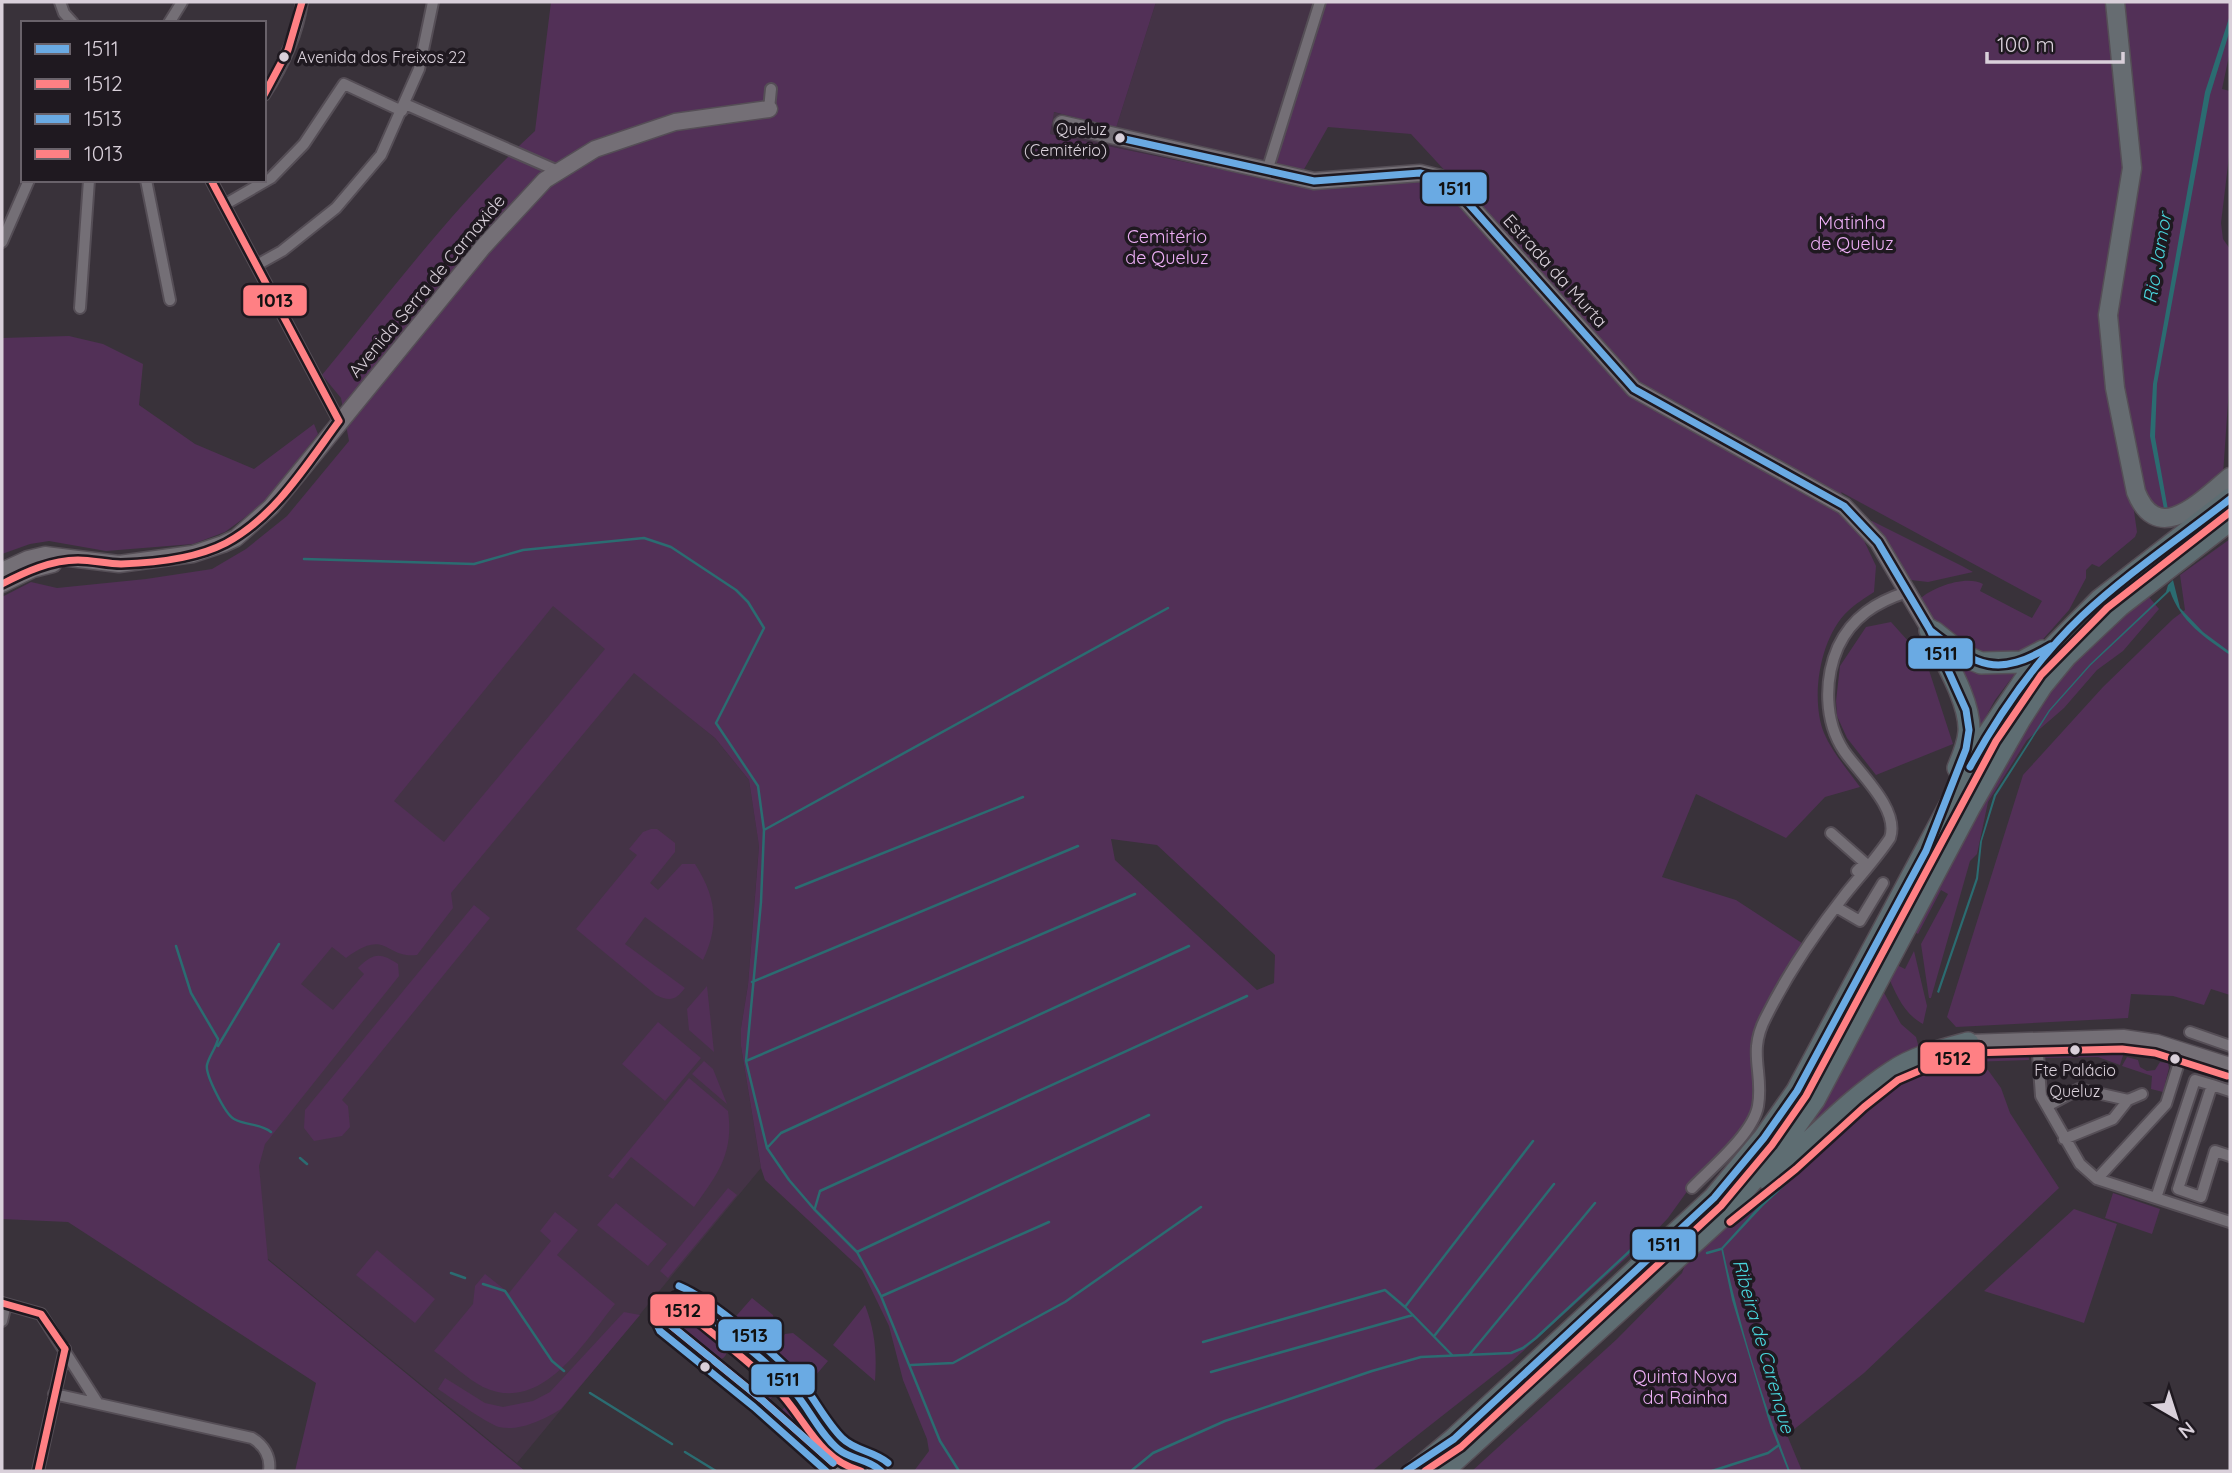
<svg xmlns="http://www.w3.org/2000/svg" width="2232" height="1473" viewBox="0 0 2232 1473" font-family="Quicksand,sans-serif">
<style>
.built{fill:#443346}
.green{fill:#523057;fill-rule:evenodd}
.water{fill:#2b6c71}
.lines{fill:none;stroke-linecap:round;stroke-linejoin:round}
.stream{stroke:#2b6c71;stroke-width:2.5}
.street-casing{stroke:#554e56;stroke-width:14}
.secondary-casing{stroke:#554e56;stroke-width:19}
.primary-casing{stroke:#554e56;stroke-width:21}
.highway-casing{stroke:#554e56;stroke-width:24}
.street{stroke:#746f76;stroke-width:10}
.secondary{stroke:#746f76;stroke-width:16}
.primary{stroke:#666c71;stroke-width:18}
.highway{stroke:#5e6d72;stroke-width:21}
.bus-1-casing{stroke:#1f1920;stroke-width:12}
.bus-2-casing{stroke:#1f1920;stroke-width:12}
.bus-3-casing{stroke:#1f1920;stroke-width:12}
.bus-4-casing{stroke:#1f1920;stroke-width:12}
.bus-1{stroke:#6aaae3;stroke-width:7}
.bus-2{stroke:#ff8084;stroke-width:7}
.bus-3{stroke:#6aaae3;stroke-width:7}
.bus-4{stroke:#ff8084;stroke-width:7}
.bus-dot{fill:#d9d0da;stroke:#1f1920;stroke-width:2.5}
.labels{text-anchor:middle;stroke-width:7;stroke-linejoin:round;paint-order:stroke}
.bus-label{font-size:16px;fill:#d9d0da;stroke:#1f1920;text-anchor:start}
.park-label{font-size:18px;fill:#efb0f8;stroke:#1f1920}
.street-label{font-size:18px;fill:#d9d0da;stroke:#1f1920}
.water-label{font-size:19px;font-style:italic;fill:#49d6dd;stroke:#1f1920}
.line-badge{stroke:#1f1920;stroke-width:2.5}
.pale-badge-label{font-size:19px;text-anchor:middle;font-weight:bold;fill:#111}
</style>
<rect width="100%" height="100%" fill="#39323a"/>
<path class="built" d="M1156,2H1324L1271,179L1050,134L1053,112L1116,128Z
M531,587L715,738L749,780L759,845L748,985L741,1028V1046L761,1168L517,1463L94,1116Z"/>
<path class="green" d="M551,2H1156L1116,128L1054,112L1050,134L1306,187L1403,178L1461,188L1411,134L1328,127L1303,171H1267L1324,2H2107L2124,165L2101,309L2122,455L2134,511L2137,532L2135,537L2099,567L2092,564L2086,570V578L2069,610L2036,647L2021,656L1986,658L1954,644L1920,603V599C1933,587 1966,575 1983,584L1980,591L2032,618L2042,601L1841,492L1876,566L1874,592C1865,598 1855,604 1848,611C1820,637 1810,698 1824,733C1832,752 1848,770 1860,787L1825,797L1786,838L1696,794L1662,877L1736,900L1808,947L1757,1035L1750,1124L1696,1179L1668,1218L1654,1233L1512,1361L1372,1471H914L929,1451L927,1439L903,1380L889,1326L862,1270L765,1180L761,1168L741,1046V1028L748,985L759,846L749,780L715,738L634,673L451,893L453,908L417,955C384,959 388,927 346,958L332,947L301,984L333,1010L364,974L358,968C373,953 380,952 398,964L399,976L265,1144L259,1166L268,1260L525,1471H295L316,1383L68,1222L2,1219V597L31,582L57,588L146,579L212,569L246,549L287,516L349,441L341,398L322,375C390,292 456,204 535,131ZM553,606L605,649L444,842L394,801ZM1111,839L1157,845L1275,955L1274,983L1257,990L1115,860Z
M2123,2H2230V51L2222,89L2230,91V148L2221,223L2223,239L2230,249V374L2223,474L2175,512L2150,504L2141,494L2120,376L2114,303L2126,232Z
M69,336L103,344L143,364L139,405L195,444L254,469L314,424L318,434L263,504L225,532L193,544L106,551L49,541L30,544L2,554V338Z
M1872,521L1962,566L1973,572L1928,582L1911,580L1870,522Z
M2230,539V995L2211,989L2204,1005L2173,996L2131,994L2128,1018L1956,1027L1947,1017L2023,775L2103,687L2173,619L2185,610L2180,575Z
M2149,597L2159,609L2123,651L2097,670L2064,708L2027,740L1988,802L1977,854L1970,861L1931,998H1929L1921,944L1948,894L1941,890L1918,934L1911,930L1995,778L2060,676L2120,619Z
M1891,622L1926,661L1953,744L1876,775L1847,738L1837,716L1836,701L1840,666L1866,627Z
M1946,650L2017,671L1995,700L1977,733Z
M651,829H657L675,843V852L650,883L658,890L682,864H695C716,897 720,924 703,960L645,917L625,944L685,988C676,1000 670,1002 656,995L576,929L637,855L629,849L643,832Z
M474,905L490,918L342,1100L348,1106L350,1127L342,1136L314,1141L304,1128L305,1110Z
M1914,951L1927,1006L1923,1024C1904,1014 1896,994 1888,976L1895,964L1905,969Z
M707,986L714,1052L689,1030L687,1009Z
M1882,989L1901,1024L1916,1037L1920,1052L1790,1153Z
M658,1022L701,1058L665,1101L622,1064Z
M2105,1047H2122L2125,1049L2120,1065L2098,1057L2043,1058V1051L2094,1052Z
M2028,1048L2029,1060L1969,1062V1052Z
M1962,1053L1961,1073L1988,1070L2001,1088L2010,1113L2059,1188L1864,1373L1787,1435L1802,1471H1472L1617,1339L1682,1273L1685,1265L1791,1165L1902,1074Z
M2127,1057L2138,1060L2140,1067L2147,1071L2155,1070L2160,1062L2168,1063L2169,1068L2163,1092L2151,1089L2152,1076L2122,1066Z
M704,1061L713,1069L727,1104L692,1074Z
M689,1078L728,1111C734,1153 718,1174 694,1207L631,1157L613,1179L608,1176Z
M728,1188L737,1195L668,1278L660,1271Z
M2113,1193L2160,1209L2152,1234L2105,1218Z
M616,1203L667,1244L648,1266L597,1225Z
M2074,1209L2117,1224L2084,1323L1984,1291Z
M555,1212L578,1230L557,1255L615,1304C584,1342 542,1415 483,1387C466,1378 450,1362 434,1351L473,1304L475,1286L485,1274L509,1293L551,1241L540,1231Z
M377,1250L435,1299L415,1323L356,1275Z
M752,1298L773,1315C776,1326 766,1339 755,1342L730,1323Z
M682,1305L688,1308L727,1343C729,1355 724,1361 712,1361L671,1328L667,1316C670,1309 674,1306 682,1305Z
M865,1305C875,1331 877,1353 875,1381L833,1345Z
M624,1312L640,1315L561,1409C545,1419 519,1432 499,1427C488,1424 450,1397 438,1389L445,1378L485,1403L503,1407L533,1401L550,1392Z
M793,1333L828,1361L803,1390L791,1374L767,1355L785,1334Z
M750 1388a13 13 0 1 1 26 0a13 13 0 1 1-26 0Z
M790,1399L836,1460L834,1463L775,1415L783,1409Z"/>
<path class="water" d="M2230,15V30L2210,95L2157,384L2155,437L2168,510L2164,509L2150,436L2153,384L2205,92Z
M2173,580L2180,608L2203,632L2230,652V655C2204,637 2181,622 2170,591L2091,665L2050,711L1996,796L1982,841L1978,879L1939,993L1937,992L1976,878L1980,842L1994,795L2049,710L2090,664L2166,592L2168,585Z
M1858,1116L1859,1117L1763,1206L1723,1249C1739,1324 1762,1399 1790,1471H1788L1770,1425L1732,1300L1721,1248L1761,1204Z"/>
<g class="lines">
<path class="stream" d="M304,559L474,564L523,550L644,538L671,547L736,590L748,602L764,628L716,723L758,786L764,830L761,902L746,1061L767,1148L789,1180L814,1209L857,1252L881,1296L940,1441L959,1471
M764,830L1168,608
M796,888L1023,797
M176,946L191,993L218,1039C216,1048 209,1056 207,1065C205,1074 225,1114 234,1119C246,1126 260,1123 271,1132
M752,982L1078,846
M218,1046L279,944
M746,1061L1135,894
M767,1148L781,1133L1189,946
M300,1158L307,1164
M815,1208L820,1191L1247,996
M857,1252L1149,1115
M1707,1253L1721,1249
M451,1273L465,1278
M483,1284L505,1291L552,1361L564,1371
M882,1296L1049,1222
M1435,1335L1554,1184
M1203,1342L1385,1290L1405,1307
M1470,1354L1595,1203
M1452,1355L1405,1307L1533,1141
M911,1365L953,1363L1065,1302L1201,1207
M1211,1372L1413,1315
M590,1393L672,1444
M685,1452L716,1471
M1131,1471L1153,1453L1225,1421L1372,1371L1421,1357L1511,1353L1523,1348L1536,1338L1632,1249L1650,1243
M1712,1471L1768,1453L1779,1445"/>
<g class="street-casing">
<path id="street" d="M60,2L64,13L73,23
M169,23L182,2
M264,95C283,66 297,36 302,2
M405,104L558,171
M769,109L771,89
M1267,171L1320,2
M146,180L170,300
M211,180L339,421
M224,205L271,178L304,144L344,84L402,111
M2,242L29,180
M257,265L282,251L336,208L381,155L419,69L433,2
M80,308L89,180
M1831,833L1865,863L1857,871
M1836,907L1860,921L1883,883
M2190,1032L2230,1046
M2037,1040L2041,1096L2080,1164L2097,1179L2230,1222
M2212,1085L2230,1091
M2128,1100L2142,1094
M2047,1106L2079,1089L2128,1100L2113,1119L2064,1139
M2097,1179L2166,1104L2183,1050
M1692,1188C1711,1168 1753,1134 1758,1106C1764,1072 1747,1053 1766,1017C1787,975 1815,933 1844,896C1859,877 1876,859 1890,838C1900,809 1859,773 1844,751C1824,721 1824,679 1838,647C1852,617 1876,602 1907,592
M2156,1198L2195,1080L2212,1085L2178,1189L2201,1197L2215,1151L2230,1156
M2,1303L41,1314L97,1402
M2,1321L6,1304
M54,1394L252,1438C264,1445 271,1457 269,1471
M38,1471L65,1349"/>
</g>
<g class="secondary-casing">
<path id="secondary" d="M1062,124L1314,181L1420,173L1440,178L1451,184L1634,389L1844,506L1878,542L1930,630
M2,571L28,559L45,555L119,564L193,554L223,544L236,538L271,507L483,247L545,180L595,149L675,122L769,109
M2,584L33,569L53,564
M1968,1043L2123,1038L2157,1043L2230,1066
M840,1471C852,1458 869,1457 881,1471"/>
</g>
<g class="primary-casing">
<path id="primary" d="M2115,2L2132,168L2108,315L2115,388L2136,492C2158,547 2201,501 2230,477"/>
</g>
<g class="highway-casing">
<path id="highway" d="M1930,630C1943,657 1971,702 1969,732C1968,745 1963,756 1958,768
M1934,632L1964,656L1981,663L2022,662L2043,651
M1767,1179C1809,1145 1846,1102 1892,1072C1914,1057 1942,1050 1968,1043
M1728,1209L1779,1149L1814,1100L1969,808L2020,719L2042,685L2066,656L2119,606L2230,520
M1416,1471L1454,1439L1714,1198L1764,1138L1797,1091L1987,736L2033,668L2100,600L2230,499
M1443,1471L1739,1201"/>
</g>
<use href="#street" class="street"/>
<use href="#secondary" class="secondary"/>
<use href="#primary" class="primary"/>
<use href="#highway" class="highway"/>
<g class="bus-1-casing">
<path id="bus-1" d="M1120,138L1314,181L1420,173L1440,178L1451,184L1634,389L1844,506L1878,542L1930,630L1966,710L1969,730L1966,749L1926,851L1797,1091L1764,1138L1714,1198L1454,1439L1406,1471
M1931,631C1977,667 1998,678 2051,646
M1970,767C2000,712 2036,660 2082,616C2128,573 2180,538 2230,499
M675,1296L690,1302C725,1330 762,1356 792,1389C809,1408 819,1433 838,1449C851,1460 869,1459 881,1471
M654,1318L660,1331L754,1407L826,1471"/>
</g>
<g class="bus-2-casing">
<path id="bus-2" d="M1730,1222L1796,1169L1864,1107L1898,1080L1940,1062L1970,1053L2122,1049L2155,1053L2227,1076
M833,1463L761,1399L669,1324L666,1319L670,1312L676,1308L685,1311C715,1336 747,1359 775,1387C806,1418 816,1458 861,1471
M1425,1471L1461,1447L1721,1206L1772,1145L1806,1096L1996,741L2041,675L2107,608L2230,512"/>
</g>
<g class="bus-3-casing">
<path id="bus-3" d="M679,1286C713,1300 780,1358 804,1386C817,1403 827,1423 842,1438C855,1451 874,1451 888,1463
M664,1314L669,1324L761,1399L833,1463"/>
</g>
<g class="bus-4-casing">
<path id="bus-4" d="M264,95L288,50L302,2
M211,180L339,421
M2,584C25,572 51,560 78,560C93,560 107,564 121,564C155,563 197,558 226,543C275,517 307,464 339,421
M2,1303L41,1314L65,1349
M38,1471L65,1349"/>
</g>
<use href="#bus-1" class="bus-1"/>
<use href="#bus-2" class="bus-2"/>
<use href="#bus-3" class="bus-3"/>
<use href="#bus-4" class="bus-4"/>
</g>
<g class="bus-dot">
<circle cx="284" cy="57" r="6"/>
<circle cx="1120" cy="138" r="6"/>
<circle cx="2075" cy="1050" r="6"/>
<circle cx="2175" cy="1059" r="6"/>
<circle cx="705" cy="1367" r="6"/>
</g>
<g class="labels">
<g class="bus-label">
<text x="297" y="63">Avenida dos Freixos 22</text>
<text x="1107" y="135" text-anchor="end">Queluz<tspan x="1107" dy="21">(Cemitério)</tspan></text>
<text x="2075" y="1076" text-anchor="middle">Fte Palácio<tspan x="2075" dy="21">Queluz</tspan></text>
</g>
<g class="park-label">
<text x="1852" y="229">Matinha<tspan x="1852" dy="21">de Queluz</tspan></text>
<text x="1167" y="243">Cemitério<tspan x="1167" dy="21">de Queluz</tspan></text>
<text x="1685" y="1383">Quinta Nova<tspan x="1685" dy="21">da Rainha</tspan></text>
</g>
<g class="street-label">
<text transform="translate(1555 271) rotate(48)" y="6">Estrada da Murta</text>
<text transform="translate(427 286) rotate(-50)" y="6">Avenida Serra de Carnaxide</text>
</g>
<g class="water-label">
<text transform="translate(2157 258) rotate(-80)" y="7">Rio Jamor</text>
<text transform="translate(1764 1346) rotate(74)" y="7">Ribeira de Carenque</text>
</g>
</g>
<g class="line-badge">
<rect x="1421" y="171" width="67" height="34" rx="7" fill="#6aaae3"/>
<rect x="242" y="284" width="66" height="33" rx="7" fill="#ff8084"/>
<rect x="1907" y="637" width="67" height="33" rx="7" fill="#6aaae3"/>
<rect x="1919" y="1041" width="67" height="34" rx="7" fill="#ff8084"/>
<rect x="1631" y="1228" width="66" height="33" rx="7" fill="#6aaae3"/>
<rect x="649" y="1293" width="67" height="34" rx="7" fill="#ff8084"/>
<rect x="717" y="1318" width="66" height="34" rx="7" fill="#6aaae3"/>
<rect x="750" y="1363" width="66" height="33" rx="7" fill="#6aaae3"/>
</g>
<g class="pale-badge-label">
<text x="1455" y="195">1511</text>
<text x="275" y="307">1013</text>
<text x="1941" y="660">1511</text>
<text x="1953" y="1065">1512</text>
<text x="1664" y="1251">1511</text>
<text x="683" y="1317">1512</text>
<text x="750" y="1342">1513</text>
<text x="783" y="1386">1511</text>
</g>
<rect width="2232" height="1473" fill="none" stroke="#d9d0da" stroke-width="7"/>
<rect x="21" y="21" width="245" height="161" fill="#1f1920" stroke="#69626a" stroke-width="2"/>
<rect x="35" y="44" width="35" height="10" fill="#6aaae3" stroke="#69626a" stroke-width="2"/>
<text x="84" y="56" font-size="21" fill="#d9d0da">1511</text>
<rect x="35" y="79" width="35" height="10" fill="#ff8084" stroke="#69626a" stroke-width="2"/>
<text x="84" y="91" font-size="21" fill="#d9d0da">1512</text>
<rect x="35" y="114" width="35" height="10" fill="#6aaae3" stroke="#69626a" stroke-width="2"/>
<text x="84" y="126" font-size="21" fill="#d9d0da">1513</text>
<rect x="35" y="149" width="35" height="10" fill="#ff8084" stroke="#69626a" stroke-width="2"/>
<text x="84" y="161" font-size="21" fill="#d9d0da">1013</text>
<g transform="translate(2176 1417) rotate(141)" stroke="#1f1920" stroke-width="5" paint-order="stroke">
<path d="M0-5L12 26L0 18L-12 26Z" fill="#d9d0da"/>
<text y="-10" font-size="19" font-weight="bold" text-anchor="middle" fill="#d9d0da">N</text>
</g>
<path d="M1987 52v10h136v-10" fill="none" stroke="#d9d0da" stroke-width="3.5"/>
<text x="1997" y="52" font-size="21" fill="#d9d0da" stroke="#1f1920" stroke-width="5" paint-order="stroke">100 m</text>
</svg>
